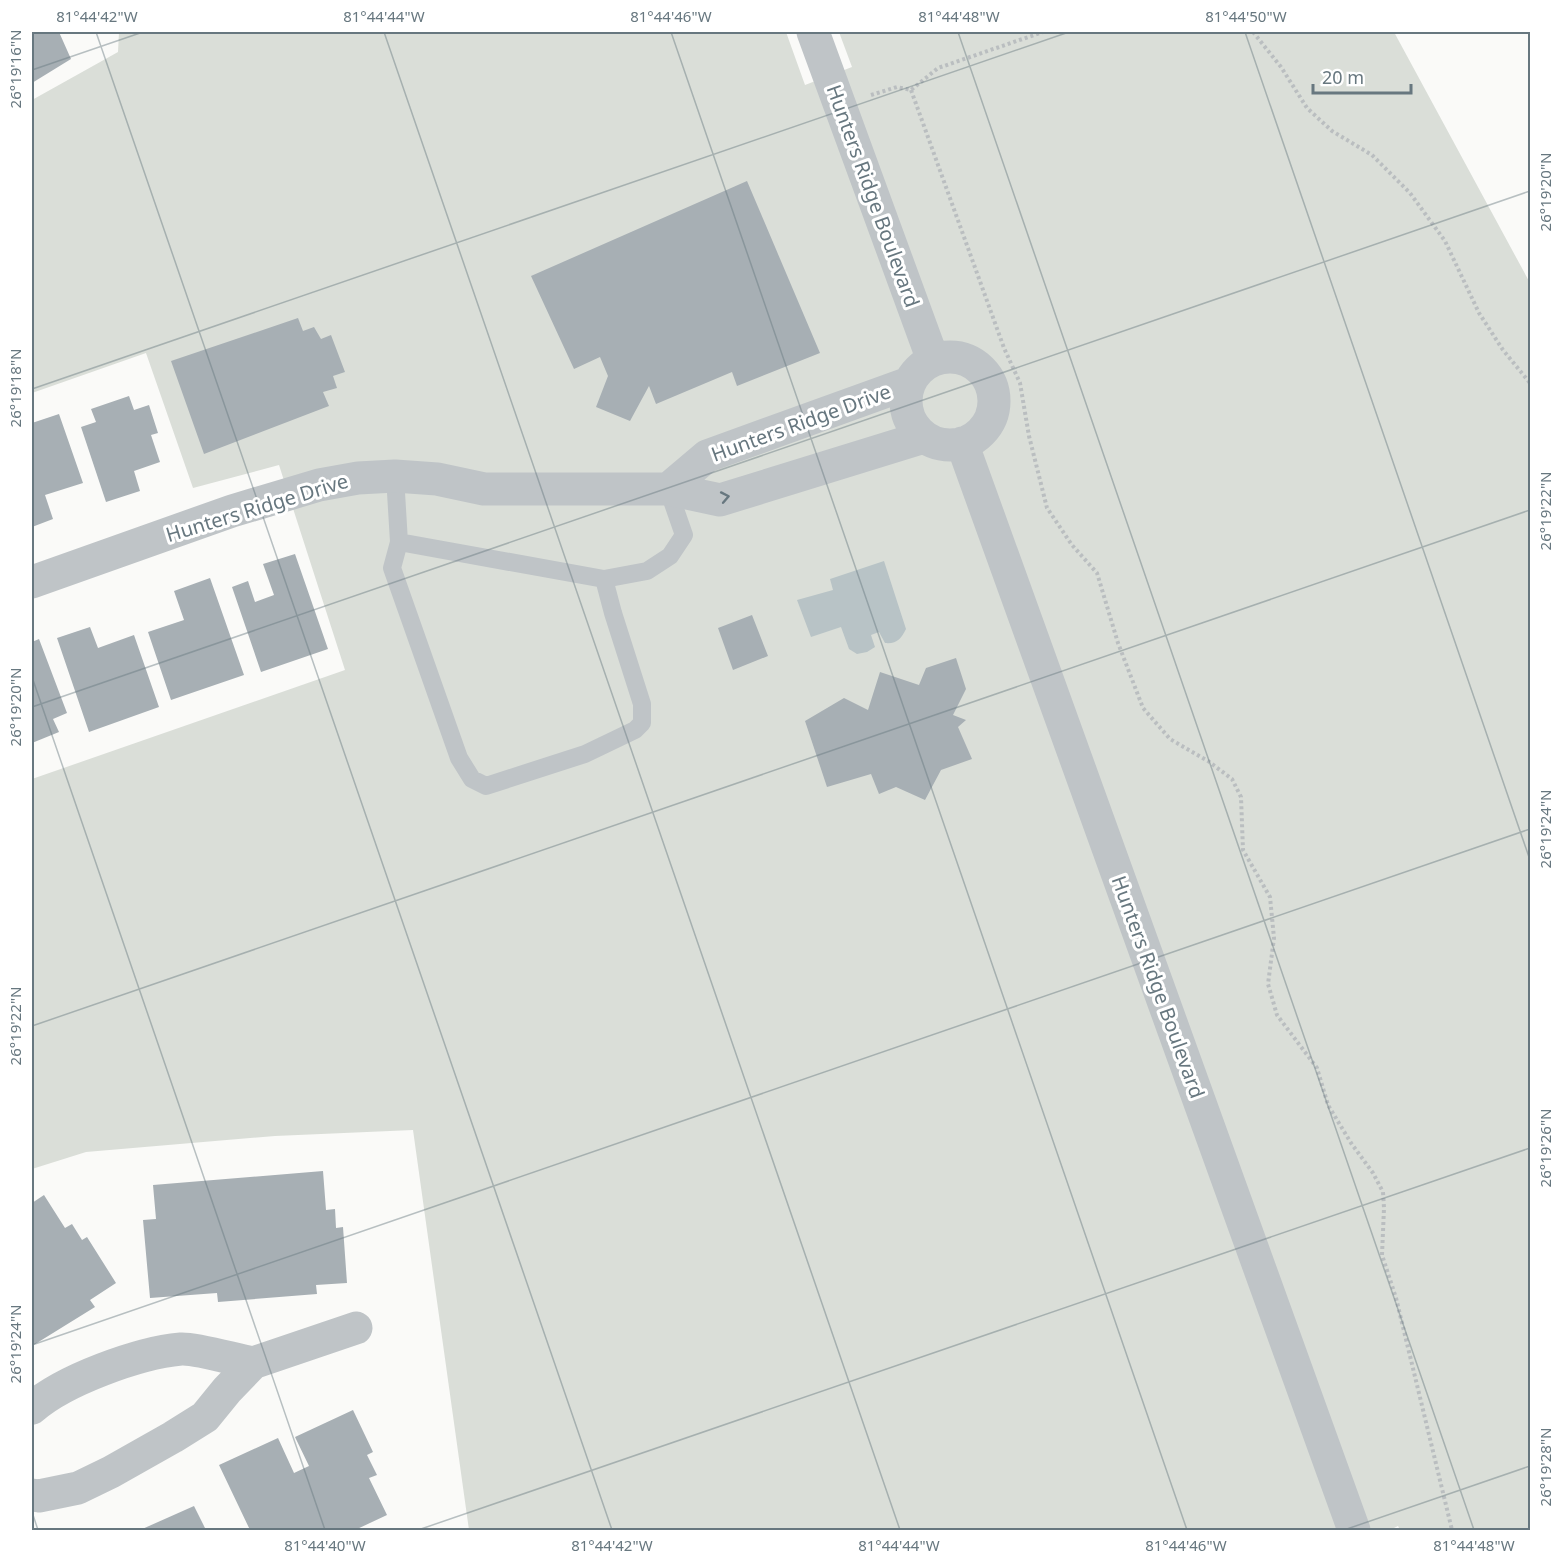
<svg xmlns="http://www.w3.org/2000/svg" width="1562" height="1562" viewBox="0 0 1562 1562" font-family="'Noto Sans',sans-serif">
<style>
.green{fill:#daded8}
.water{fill:#b8c3c6}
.building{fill:#a7afb4}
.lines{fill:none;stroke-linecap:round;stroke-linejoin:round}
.path{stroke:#babec0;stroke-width:4;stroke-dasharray:3 3;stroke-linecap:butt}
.service{stroke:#bfc4c7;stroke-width:18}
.minor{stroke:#bfc4c7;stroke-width:33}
.oneway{stroke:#67777f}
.ticks{fill:none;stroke:#67777f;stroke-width:1.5;stroke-opacity:0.45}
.labels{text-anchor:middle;stroke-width:6;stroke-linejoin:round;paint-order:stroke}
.street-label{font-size:20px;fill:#67777f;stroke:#fff}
.neatline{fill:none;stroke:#67777f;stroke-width:2}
.ticks-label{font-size:15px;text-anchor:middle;fill:#67777f}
</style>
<rect width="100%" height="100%" fill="#fafaf8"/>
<path class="green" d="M119,32H786L805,85L852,67L839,32H1394L1530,283V1530H1400L1398,1526L1390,1530H469L413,1130L275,1136L86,1152L32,1169V779L345,670L279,465L193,488L146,353L32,393V100L118,52Z"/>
<path class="water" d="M884,561L906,629C901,639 897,644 885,643L879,632L871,635L875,647L867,652L857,654L849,649L841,627L811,637L797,600L833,590L830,579Z"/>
<path class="building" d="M32,32H59L71,59L32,83Z
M747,181L820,353L737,386L732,372L656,404L649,386L630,421L596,407L608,376L600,357L574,369L531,276Z
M298,318L303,331L314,327L321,339L331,335L345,372L333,376L337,388L323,392L329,406L204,454L171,361Z
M129,396L134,410L149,405L158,433L151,435L160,462L134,471L140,491L106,502L81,427L96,422L91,409Z
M59,414L83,483L45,495L53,519L32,527V423Z
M295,554L328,649L261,672L232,587L248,581L255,602L274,595L263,564Z
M210,578L244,675L171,700L148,632L184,620L174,591Z
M752,615L768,656L733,670L718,628Z
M90,627L98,648L134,635L159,707L89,732L57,638Z
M39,639L67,713L53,719L59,732L32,743V642Z
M956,658L966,689L953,715L966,720L958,727L972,759L941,770L925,800L896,787L879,794L871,774L827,787L805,721L844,698L868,710L880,672L919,685L926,668Z
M323,1171L326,1210L335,1209L336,1228L343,1227L347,1283L316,1285L317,1294L218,1302L217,1293L150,1298L143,1220L156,1219L153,1185Z
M44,1195L65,1228L72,1224L82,1240L87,1237L116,1283L90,1300L95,1307L32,1346V1203Z
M353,1410L373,1452L367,1455L377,1475L369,1478L387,1515L355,1530H250L219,1465L278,1438L294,1473L309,1466L295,1437Z
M194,1506L206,1530H140Z"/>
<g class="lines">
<path class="path" d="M1253,32L1281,67L1307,108L1332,131L1372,155L1410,193L1445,241L1479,313L1503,350L1530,383
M911,90L1004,348L1020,383L1029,436L1047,508L1072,545L1097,573L1118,643L1143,708L1170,739L1208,761L1232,779L1241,797L1243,850L1270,897L1274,938L1268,984L1277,1015L1317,1068L1328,1105L1351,1143L1373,1173L1383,1192L1384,1208L1382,1255L1396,1298L1452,1530
M871,95L897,87L911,90L938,68L1043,32"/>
<path class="service" d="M395,476L399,542L392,568L459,758L472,779L486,786L585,754L635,730L642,723V704L613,613L604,579L647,571L670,556L684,535L668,489
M399,542L604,579"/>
<path class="minor" d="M813,32L933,360
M906 401a44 44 0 1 1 88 0a44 44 0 1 1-88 0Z
M962,443L1354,1530
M668,489L707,456L909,383
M32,582L232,511L319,485L358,478L395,476L437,479L484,489H668L720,500L924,437
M32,1408C64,1380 138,1353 181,1349C196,1348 236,1360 253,1363
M32,1495L39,1496L78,1488L111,1472L173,1437L205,1417L227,1390L253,1363L356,1328"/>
</g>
<defs><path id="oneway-chevron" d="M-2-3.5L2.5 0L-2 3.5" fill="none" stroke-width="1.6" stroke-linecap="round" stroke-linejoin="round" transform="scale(1.5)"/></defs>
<use class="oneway" href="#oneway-chevron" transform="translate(725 497) rotate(-11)"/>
<path class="ticks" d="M96,32L612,1530M384,32L900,1530M671,32L1187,1530M958,32L1474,1530M1245,32L1530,860M32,70L143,32M32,389L1069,32M32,677L325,1530M32,707L1530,191M32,1026L1530,510M32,1345L1530,829M32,1512L38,1530M418,1530L1530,1148M1344,1530L1530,1466"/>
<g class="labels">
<g class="street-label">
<text transform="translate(873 196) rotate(70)" y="7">Hunters Ridge Boulevard</text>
<text transform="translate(801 423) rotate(-20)" y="7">Hunters Ridge Drive</text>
<text transform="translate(257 508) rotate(-17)" y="7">Hunters Ridge Drive</text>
<text transform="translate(1158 987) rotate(70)" y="7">Hunters Ridge Boulevard</text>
</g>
</g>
<rect width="1562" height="1562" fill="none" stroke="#ffffff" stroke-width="66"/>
<path d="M1313 84v9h98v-9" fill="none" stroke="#67777f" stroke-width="3"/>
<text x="1322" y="84" font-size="18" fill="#67777f" stroke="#ffffff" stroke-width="4.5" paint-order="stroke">20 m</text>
<rect x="33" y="33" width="1496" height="1496" class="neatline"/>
<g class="ticks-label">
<text x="97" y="22">81°44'42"W</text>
<text x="384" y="22">81°44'44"W</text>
<text x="671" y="22">81°44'46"W</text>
<text x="959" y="22">81°44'48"W</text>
<text x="1246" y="22">81°44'50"W</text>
<text transform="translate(16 69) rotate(-90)" y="5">26°19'16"N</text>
<text transform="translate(1546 192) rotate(-90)" y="5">26°19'20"N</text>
<text transform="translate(16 388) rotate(-90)" y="5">26°19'18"N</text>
<text transform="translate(1546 511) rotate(-90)" y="5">26°19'22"N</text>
<text transform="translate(16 707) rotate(-90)" y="5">26°19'20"N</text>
<text transform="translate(1546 829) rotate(-90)" y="5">26°19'24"N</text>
<text transform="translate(16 1026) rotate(-90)" y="5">26°19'22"N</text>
<text transform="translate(1546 1148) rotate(-90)" y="5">26°19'26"N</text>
<text transform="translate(16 1344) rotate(-90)" y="5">26°19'24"N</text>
<text transform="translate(1546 1467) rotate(-90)" y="5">26°19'28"N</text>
<text x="325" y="1551">81°44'40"W</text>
<text x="612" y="1551">81°44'42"W</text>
<text x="899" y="1551">81°44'44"W</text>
<text x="1186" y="1551">81°44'46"W</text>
<text x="1474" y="1551">81°44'48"W</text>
</g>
</svg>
